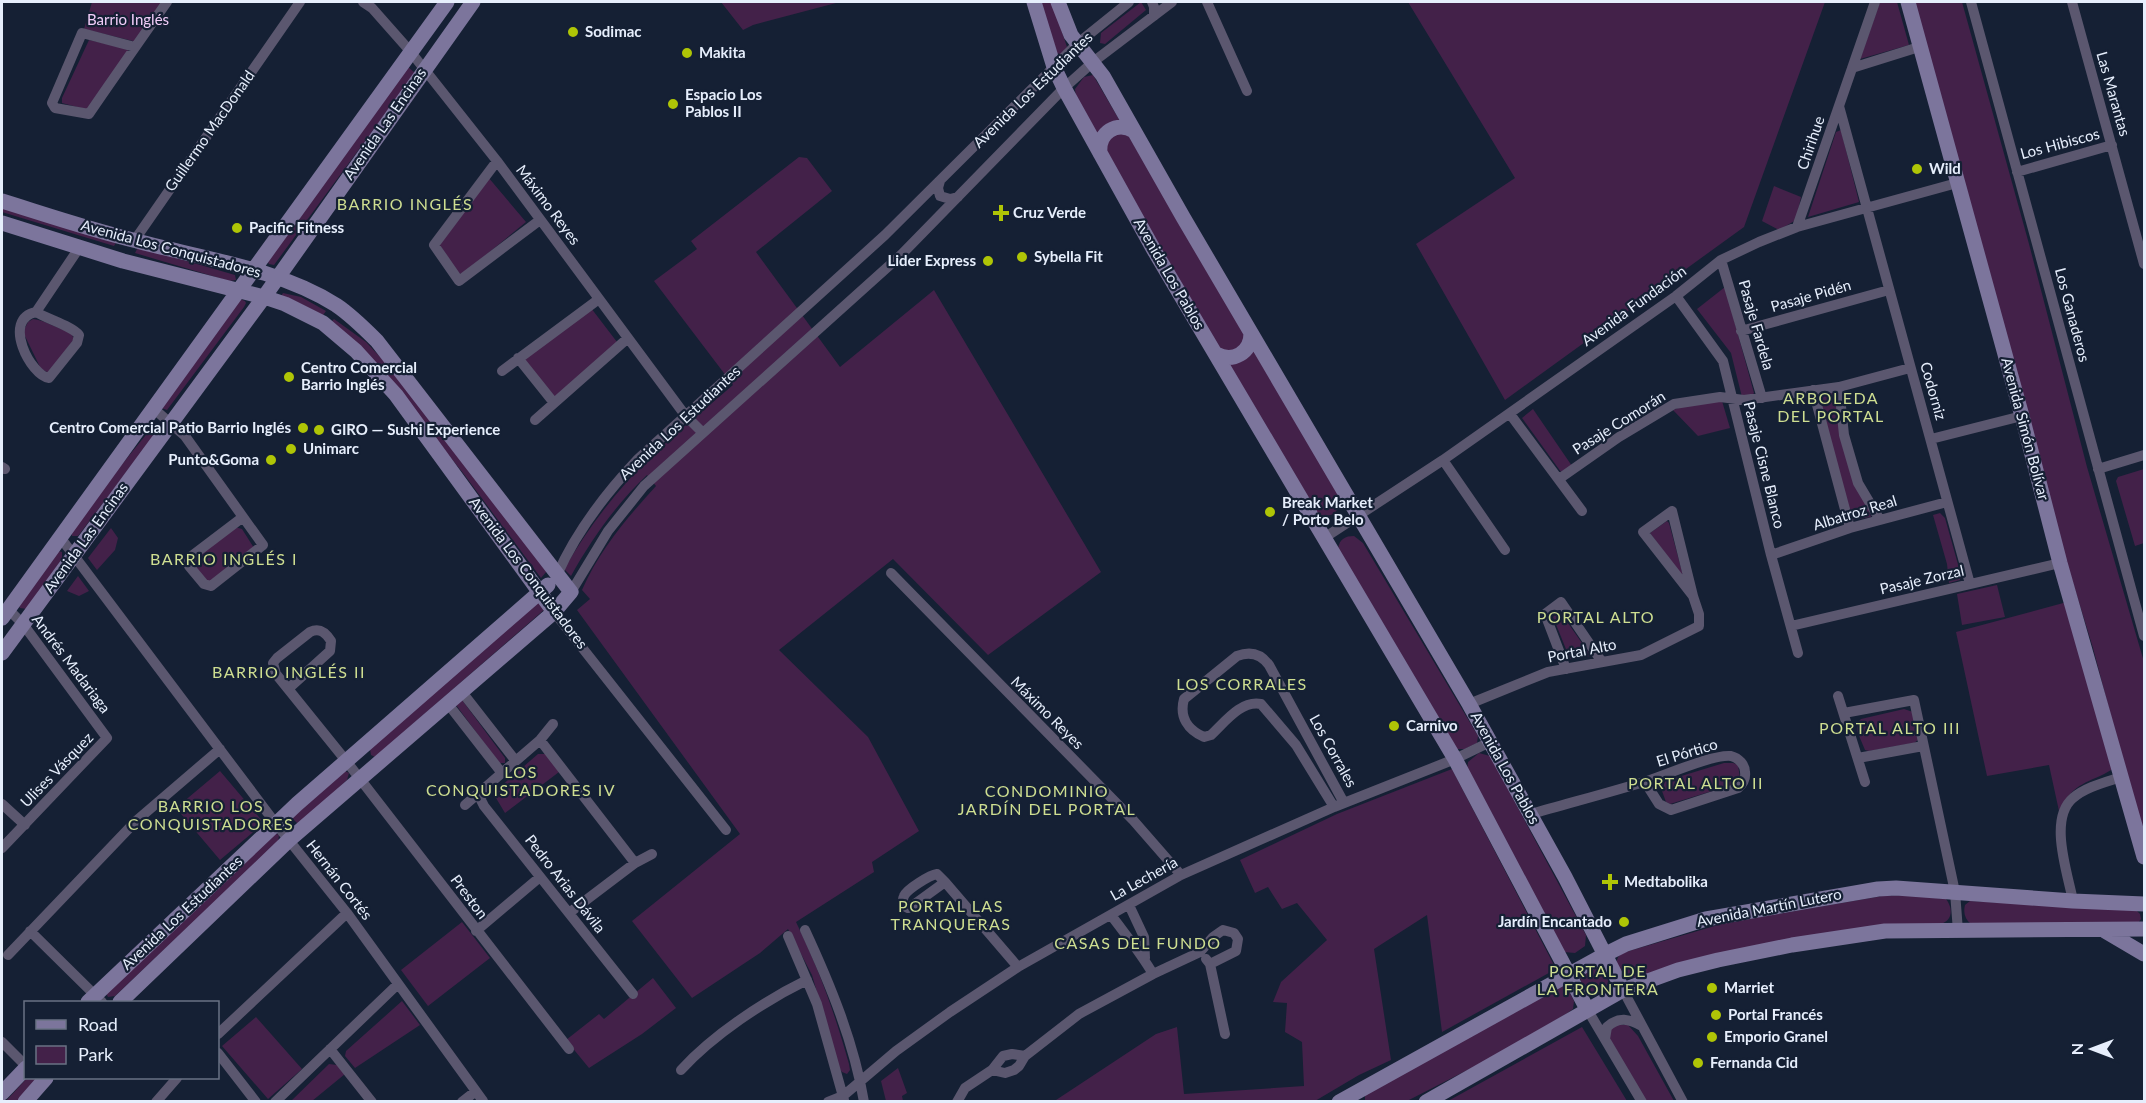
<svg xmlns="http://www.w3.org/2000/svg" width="2146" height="1103" viewBox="0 0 2146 1103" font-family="Lato,sans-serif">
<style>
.green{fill:#432149}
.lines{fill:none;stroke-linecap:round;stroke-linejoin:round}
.street{stroke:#5b576f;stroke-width:10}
.secondary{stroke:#7c759c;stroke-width:15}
.poi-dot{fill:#afc506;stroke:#152034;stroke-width:2}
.labels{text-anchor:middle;stroke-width:4.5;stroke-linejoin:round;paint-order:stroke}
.park-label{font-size:15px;fill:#f2cdf9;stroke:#152034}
.poi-label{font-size:15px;font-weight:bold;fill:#e6eefc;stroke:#152034;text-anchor:start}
.street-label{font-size:15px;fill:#e6eefc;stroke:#152034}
.neighbourhood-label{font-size:16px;letter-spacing:1.5px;fill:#cede91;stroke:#152034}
</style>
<rect width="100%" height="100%" fill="#152034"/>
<path class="green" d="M92,2H164L137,42L84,29Z
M721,2H836V3L753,25L743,30Z
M1041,2H1052L1067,47L1062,55L1057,53Z
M1141,2L1146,10L1105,44L1100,43L1101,33Z
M1408,2H1825L1744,227L1505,400L1416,244L1515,178Z
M1880,2H1897L1909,45L1860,59Z
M1913,2H1962L2029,244L2087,467L2144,662V831L2126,774L2093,648L2062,547Z
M89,40L129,49L88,110L62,103V98Z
M407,66L415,73L274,265L269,264L267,260Z
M1093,75L1341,498C1339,514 1330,519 1316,514L1077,107L1075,89L1084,77Z
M1841,130L1859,202L1808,217L1836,132Z
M799,157L807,158L832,191L756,252L840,367L934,290L1101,572L988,655L893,559L779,650L868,737L919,831L872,862L874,872L796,922C819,969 835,1014 849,1064L850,1070L847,1074L842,1072L839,1068L812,975L788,929L760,953L692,998L632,921L740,834L577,610L590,599L582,590C600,549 627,518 656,486L647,475C617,503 591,540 571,576L564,569C588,528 618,488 653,455C678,431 706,408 733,385L654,281L697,249L691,241Z
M488,177L526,222L464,273L459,274L439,244Z
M1774,186L1801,197L1796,220L1779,230L1762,221Z
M2,202L118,239L114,246L2,212Z
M138,247L235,275L236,280L229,281L135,253Z
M1725,287L1754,393L1751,397H1742L1731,353L1697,309Z
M283,293L301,297L326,311L321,318L281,296Z
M240,299L245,301L246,303L244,307L167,410L161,408Z
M591,308L617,342L555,397L524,360Z
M33,319C44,320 59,329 71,333L74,339L49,373L41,369L23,332L28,322Z
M334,319L366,342L383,360L547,571L541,578L463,473L378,367L331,322Z
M1837,392L1868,508L1871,517L1852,520L1819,399L1820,394Z
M1722,401L1730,428L1698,436L1673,410L1684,406Z
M1533,409L1572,466L1561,472L1522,418Z
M154,425L159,429L78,536H72V531L105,485Z
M2144,469V543L2135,546L2116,481L2118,477Z
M1940,513L1945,518L1961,575L1960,580L1949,583L1947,564L1933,515Z
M1667,521L1669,523L1684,579L1650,533Z
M235,527L242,529L254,548L210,582L206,581L192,565L193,560Z
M111,528L118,538L115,550L97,570L88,558Z
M1354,536L1363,543L1478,736L1477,743L1465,749H1457L1338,548C1340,539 1345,536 1354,536Z
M58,551L62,552V559L27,609L20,608L19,606Z
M78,576L89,591L79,596L67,591Z
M1997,585L2005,617L1962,625L1957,594Z
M538,601L545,609L375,757L371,755L370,749Z
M2067,602L2113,769C2088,784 2074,781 2059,811L2049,765L1987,776L1956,632Z
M1561,613L1591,656L1570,659L1553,617L1556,614Z
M462,700L505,758V763H499L456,705Z
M1904,709L1913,712L1918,740L1914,743L1869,751L1865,750L1857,731V723L1861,719Z
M1479,753L1490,756L1586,935L1585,946L1575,953L1564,952L1467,770L1468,762Z
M538,754H546L559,772L505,813L493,793Z
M1724,763H1733L1738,765L1740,778L1735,784L1670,804L1666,802L1662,791L1665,781Z
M1452,769L1556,969L1442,1032L1427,915L1374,949L1391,1060L1359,1075L1315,1101L1053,1102L1156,1034L1177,1027L1184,1094L1304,1086L1302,1042L1285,1032L1287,1003L1273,1002L1281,982L1327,940L1297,903L1282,909L1268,887L1255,893L1240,860L1337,814Z
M220,771L264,823L220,860L176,808Z
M345,771L349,773L347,780L299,825L292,818Z
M274,833L279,835L278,842L115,996L108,997L106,993Z
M1906,895L1946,899C1953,908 1953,920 1941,924L1626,979L1616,963L1618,957L1622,953L1725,923L1882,896Z
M1970,901L2136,910L2140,914L2141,919L2138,923L1971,924C1965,919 1963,913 1965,905Z
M462,922L490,958L428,1006L401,970Z
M1600,966L1606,975L1610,987L1603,992L1590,997L1581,984L1580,976Z
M653,978L676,1008L642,1034L589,1068L566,1040L599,1014L604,1019Z
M1563,986L1567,988L1574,1001L1573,1009L1566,1014L1489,1059L1407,1101H1365V1094Z
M402,1001L420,1025L355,1068L345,1056L346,1051Z
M256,1017L302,1069L268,1099L222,1046Z
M1616,1025H1628L1638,1036L1674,1101H1646L1609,1039L1610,1029Z
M1582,1027L1627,1101H1448Z
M329,1064L337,1065L345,1074L312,1101L290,1102Z
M898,1068L907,1093L902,1096L903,1101H886L881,1081Z
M27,1078H39L17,1101L5,1102Z"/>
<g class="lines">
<path class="street" d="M363,2L372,8L410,51L497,161L685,415L703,433
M1152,2L1154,7V16
M1207,2L1247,91
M1971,2L2144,636
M2072,2L2144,264
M135,47L82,33L52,103L55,108L89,114C115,76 141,39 167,2
M1852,68L1919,47
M1839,106L1970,584
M497,161L434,245L459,281L540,220
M2017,172L2112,145
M940,181L938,188L940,196L950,199L958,197
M1797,227L1875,2
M134,241L300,2
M1721,260L1762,398
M1676,296L1723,361L1771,555L1798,653
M36,312C47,319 72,326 79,335L77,343L49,378C31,376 1,319 36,312Z
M36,312L79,248
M1741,331L1889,290
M518,358L554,403
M502,371L599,299
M1839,387L1844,435L1858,483L1880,520
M1813,390L1850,528
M153,408L185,436L263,545L211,586L204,584L189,566V558L243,517
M1510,414L1582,511
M535,420L628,338
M1931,439L2022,416
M1443,460L1505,550
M2,467L5,469
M2098,469L2144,455
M1559,479L1619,437L1674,404L1720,397L1744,400L1839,387L1910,368
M60,537L276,824L347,913L483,1101
M1324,538L1443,460L1676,296L1721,260L1759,242L1797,227L1957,183
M1771,555L1850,528L1947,502
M891,573L1133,820L1181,875
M557,575C576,532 605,494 638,459L885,235L1077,44L1129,2
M571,592L608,531L644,486L901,255L1064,88L1093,62L1172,2
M554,612L726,830
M1791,626L2060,563
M1566,669L1545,614L1561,602L1602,662
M288,689L330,651L331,641C326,633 320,627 310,632L277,658L273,663L276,674L347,762L569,1049
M462,692L515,760
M1838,696L1865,782
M448,704L501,772
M1469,704L1548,672L1641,655L1699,626V614L1693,596L1643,532L1672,511L1693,596
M1844,713L1914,700L1955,892L1958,931
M540,740L635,863
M1858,758L1923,746
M482,790L481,800L484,806L633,994
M2,804L25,825
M465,805L540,740L553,724
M1334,807L1296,745L1261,704C1241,700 1225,722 1211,735L1204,737C1188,730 1179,717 1184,699L1237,656C1250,651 1261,654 1269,665L1344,803
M1531,814C1569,803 1608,793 1647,781C1666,775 1713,754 1731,756C1739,758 1745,765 1745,772C1746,780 1743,784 1738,788L1671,810L1659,804L1645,782
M2,848L107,738L23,624L8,609
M945,882L912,906L908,908L904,906C903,902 902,900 904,896C907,889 930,875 937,874L945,882L1018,967
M2073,901C2068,874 2048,819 2073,798C2085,787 2106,782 2121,777
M1129,905L1144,937L1145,958
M569,913L635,863L652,854
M1111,915C1125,934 1141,953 1153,974
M805,930C830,984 854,1042 864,1102
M30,931L102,1002
M476,931L540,877
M788,936L817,1004L844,1100
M8,955L136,821L220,749
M1206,959L1210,964L1225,1034
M1623,990L1683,1102
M1587,1009L1642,1102
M218,1034L347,913
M1605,1039L1607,1027C1619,1016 1629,1019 1642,1026
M2,1042L26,1066
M330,1049L372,1102
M218,1053L256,1102
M681,1070C713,1035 764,1001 807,980
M992,1070L1005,1073L1014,1070L1019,1066L1025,1056L1079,1014L1153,974L1200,952L1213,937L1223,930L1234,933L1238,939L1236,951L1210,964
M156,1102L177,1078
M275,1102L398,984
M462,1102L476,1091
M828,1102L843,1096L896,1051L950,1012L1018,967L1181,875L1334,807L1455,759L1490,742
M957,1102L965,1088L992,1070L1003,1056L1012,1054L1025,1056"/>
<path class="secondary" d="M1034,2L1054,67L1064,88L1155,252L1455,759L1587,1009
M1058,2L1071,35L1103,76L1183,217L1469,704L1565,877L1623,990
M1908,2L2022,416L2060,563L2144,857
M1100,153C1098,132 1117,121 1134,131
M2,201C47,215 91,230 137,241C203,259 277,268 336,305C351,315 364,328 377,341L571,592L554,612L289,840L120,1002
M2,223L123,261L264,297L285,304L323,323L356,351L396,395L554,612
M1216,354C1233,363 1251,353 1251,333
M2,618L447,2
M2,653L264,297L473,2
M2105,931L2144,954
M88,1002L297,804L548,585
M2,1093L26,1068
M25,1102L46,1078
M1339,1102L1604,955L1626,944L1706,919L1878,889L1896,888L2073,901L2144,904
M1426,1102L1623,990L1678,970L1718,960L1792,945L1885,931L2144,929"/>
</g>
<g class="poi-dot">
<circle cx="573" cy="32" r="6"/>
<circle cx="687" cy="53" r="6"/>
<circle cx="673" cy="104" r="6"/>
<circle cx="1917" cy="169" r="6"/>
<path d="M998 204h6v6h6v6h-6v6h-6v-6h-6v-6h6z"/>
<circle cx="237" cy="228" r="6"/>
<circle cx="1022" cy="257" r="6"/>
<circle cx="988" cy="261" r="6"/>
<circle cx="289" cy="377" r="6"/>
<circle cx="303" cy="428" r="6"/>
<circle cx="319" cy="430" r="6"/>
<circle cx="291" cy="449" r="6"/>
<circle cx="271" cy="460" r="6"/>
<circle cx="1270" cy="512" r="6"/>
<circle cx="1394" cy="726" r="6"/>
<path d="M1607 873h6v6h6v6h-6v6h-6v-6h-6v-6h6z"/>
<circle cx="1624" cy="922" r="6"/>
<circle cx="1712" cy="988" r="6"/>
<circle cx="1716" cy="1015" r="6"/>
<circle cx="1712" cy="1037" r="6"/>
<circle cx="1698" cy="1063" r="6"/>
</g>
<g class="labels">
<g class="park-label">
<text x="128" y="25">Barrio Inglés</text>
</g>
<g class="poi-label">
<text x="585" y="37">Sodimac</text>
<text x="699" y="58">Makita</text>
<text x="685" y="100">Espacio Los<tspan x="685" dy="17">Pablos II</tspan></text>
<text x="1929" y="174">Wild</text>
<text x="1013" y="218">Cruz Verde</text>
<text x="249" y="233">Pacific Fitness</text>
<text x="1034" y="262">Sybella Fit</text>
<text x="976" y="266" text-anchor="end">Lider Express</text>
<text x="301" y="373">Centro Comercial<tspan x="301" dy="17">Barrio Inglés</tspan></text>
<text x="291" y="433" text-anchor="end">Centro Comercial Patio Barrio Inglés</text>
<text x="331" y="435">GIRO — Sushi Experience</text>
<text x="303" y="454">Unimarc</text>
<text x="259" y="465" text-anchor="end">Punto&amp;Goma</text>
<text x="1282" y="508">Break Market<tspan x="1282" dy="17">/ Porto Belo</tspan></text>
<text x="1406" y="731">Carnivo</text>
<text x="1624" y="887">Medtabolika</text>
<text x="1612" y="927" text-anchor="end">Jardín Encantado</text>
<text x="1724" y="993">Marriet</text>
<text x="1728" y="1020">Portal Francés</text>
<text x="1724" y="1042">Emporio Granel</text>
<text x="1710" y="1068">Fernanda Cid</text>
</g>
<g class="street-label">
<text transform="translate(1033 90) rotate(-44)" y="5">Avenida Los Estudiantes</text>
<text transform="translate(2113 94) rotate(74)" y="5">Las Marantas</text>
<text transform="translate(385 124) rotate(-55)" y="5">Avenida Las Encinas</text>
<text transform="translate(210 131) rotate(-55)" y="5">Guillermo MacDonald</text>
<text transform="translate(1811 143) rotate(-71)" y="5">Chirihue</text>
<text transform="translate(2060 144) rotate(-15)" y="5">Los Hibiscos</text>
<text transform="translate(548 205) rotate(53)" y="5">Máximo Reyes</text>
<text transform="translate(171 249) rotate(15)" y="5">Avenida Los Conquistadores</text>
<text transform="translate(1169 274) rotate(60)" y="5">Avenida Los Pablos</text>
<text transform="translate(1811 296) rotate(-16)" y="5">Pasaje Pidén</text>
<text transform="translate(1634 306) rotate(-36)" y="5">Avenida Fundación</text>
<text transform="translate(2072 315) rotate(75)" y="5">Los Ganaderos</text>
<text transform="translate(1756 325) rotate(74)" y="5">Pasaje Fardela</text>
<text transform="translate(1933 391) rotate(74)" y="5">Codorniz</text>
<text transform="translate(680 423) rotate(-43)" y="5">Avenida Los Estudiantes</text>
<text transform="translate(1619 423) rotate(-32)" y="5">Pasaje Comorán</text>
<text transform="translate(2025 429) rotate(75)" y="5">Avenida Simón Bolívar</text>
<text transform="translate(1764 465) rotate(76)" y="5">Pasaje Cisne Blanco</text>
<text transform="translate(1855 513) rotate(-17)" y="5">Albatroz Real</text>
<text transform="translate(86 538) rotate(-54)" y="5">Avenida Las Encinas</text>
<text transform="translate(528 573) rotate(53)" y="5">Avenida Los Conquistadores</text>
<text transform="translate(1922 580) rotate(-13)" y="5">Pasaje Zorzal</text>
<text transform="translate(1582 651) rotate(-11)" y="5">Portal Alto</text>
<text transform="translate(71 664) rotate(53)" y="5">Andrés Madariaga</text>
<text transform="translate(1047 713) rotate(45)" y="5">Máximo Reyes</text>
<text transform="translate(1333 751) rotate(61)" y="5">Los Corrales</text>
<text transform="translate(1687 753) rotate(-17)" y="5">El Pórtico</text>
<text transform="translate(1505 768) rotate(61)" y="5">Avenida Los Pablos</text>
<text transform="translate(57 770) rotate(-46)" y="5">Ulises Vásquez</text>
<text transform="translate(1144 879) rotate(-29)" y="5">La Lechería</text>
<text transform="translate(339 880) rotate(52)" y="5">Hernán Cortés</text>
<text transform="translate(565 884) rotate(52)" y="5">Pedro Arias Dávila</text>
<text transform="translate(469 897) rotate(53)" y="5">Preston</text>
<text transform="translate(1769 908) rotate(-11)" y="5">Avenida Martín Lutero</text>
<text transform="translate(182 913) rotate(-43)" y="5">Avenida Los Estudiantes</text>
</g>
<g class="neighbourhood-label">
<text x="405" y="210">BARRIO INGLÉS</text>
<text x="1831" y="404">ARBOLEDA<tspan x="1831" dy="18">DEL PORTAL</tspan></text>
<text x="224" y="565">BARRIO INGLÉS I</text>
<text x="1596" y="623">PORTAL ALTO</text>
<text x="289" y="678">BARRIO INGLÉS II</text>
<text x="1242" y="690">LOS CORRALES</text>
<text x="1890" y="734">PORTAL ALTO III</text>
<text x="521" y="778">LOS<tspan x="521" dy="18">CONQUISTADORES IV</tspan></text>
<text x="1696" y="789">PORTAL ALTO II</text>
<text x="1047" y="797">CONDOMINIO<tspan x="1047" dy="18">JARDÍN DEL PORTAL</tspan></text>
<text x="211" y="812">BARRIO LOS<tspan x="211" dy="18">CONQUISTADORES</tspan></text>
<text x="951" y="912">PORTAL LAS<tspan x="951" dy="18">TRANQUERAS</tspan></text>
<text x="1138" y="949">CASAS DEL FUNDO</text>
<text x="1598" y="977">PORTAL DE<tspan x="1598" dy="18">LA FRONTERA</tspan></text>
</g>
</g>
<rect width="2146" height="1103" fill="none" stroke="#e6eefc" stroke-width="6"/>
<rect x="24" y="1001" width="195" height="78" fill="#152034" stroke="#697284" stroke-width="1.5"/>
<rect x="36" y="1020" width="30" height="9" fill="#7c759c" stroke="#697284" stroke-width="1.5"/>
<text x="78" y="1031" font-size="18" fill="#e6eefc">Road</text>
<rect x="36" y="1046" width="30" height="18" fill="#432149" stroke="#697284" stroke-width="1.5"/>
<text x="78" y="1061" font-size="18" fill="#e6eefc">Park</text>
<g transform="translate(2092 1049) rotate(270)" stroke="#152034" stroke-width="4.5" paint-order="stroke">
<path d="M0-4.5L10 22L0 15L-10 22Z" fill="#e6eefc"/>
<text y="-9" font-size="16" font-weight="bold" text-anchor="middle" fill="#e6eefc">N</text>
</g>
</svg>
